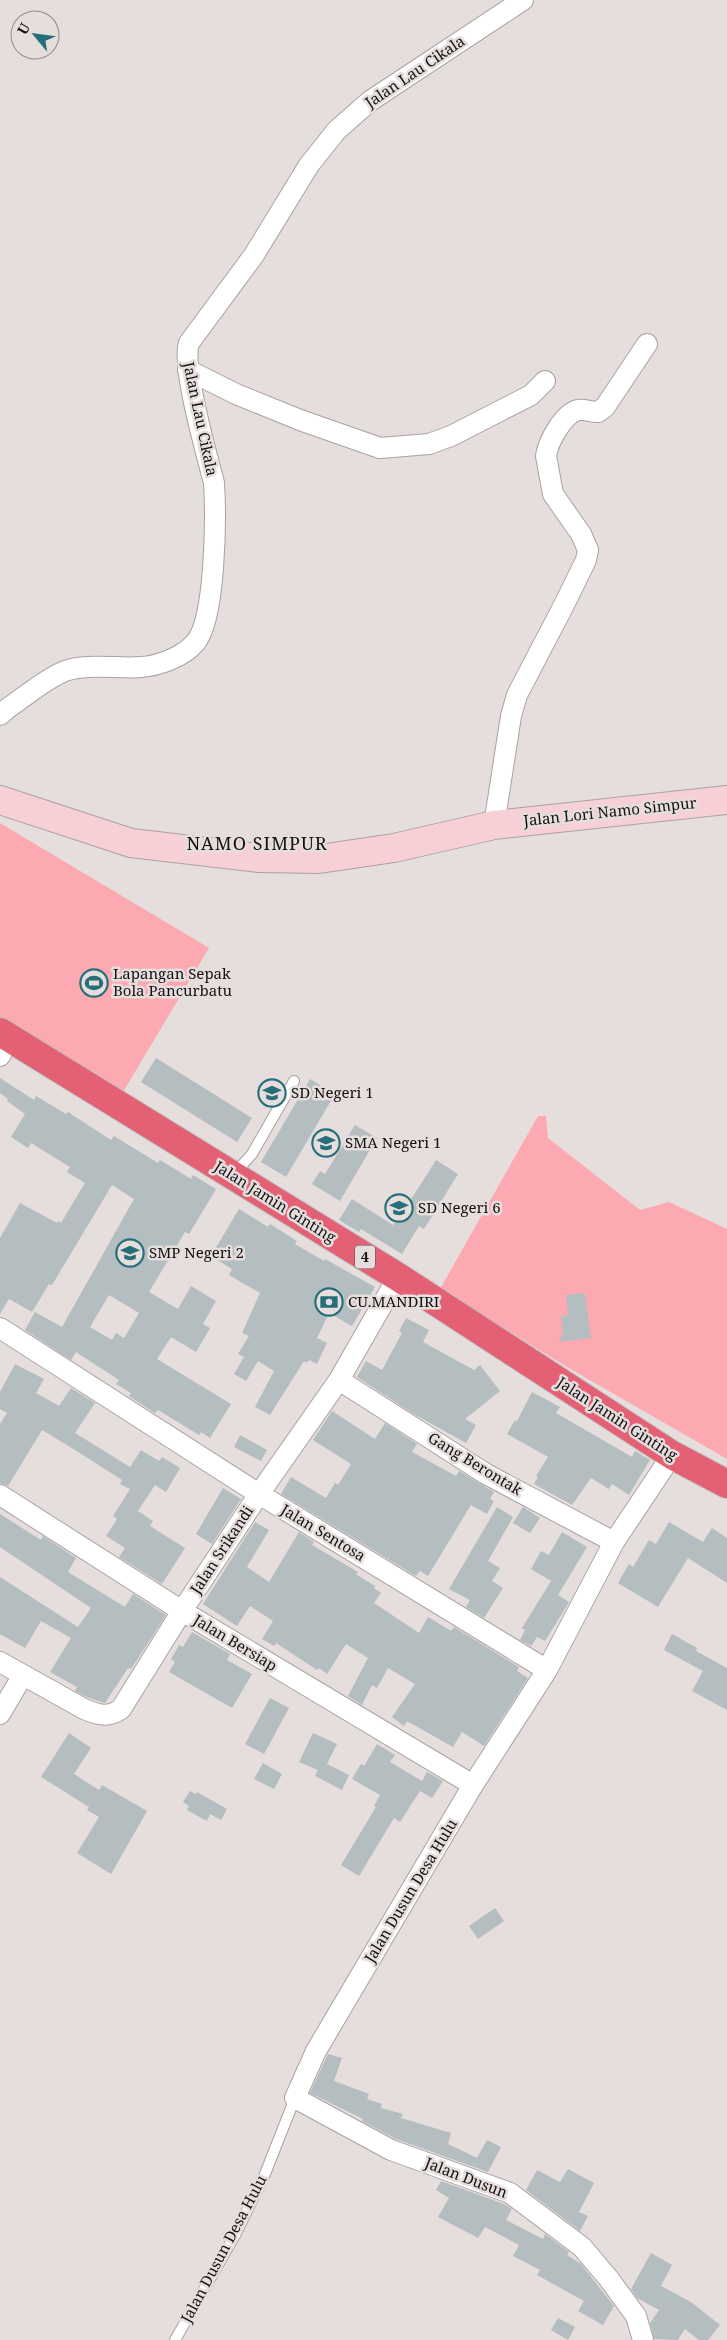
<svg xmlns="http://www.w3.org/2000/svg" width="727" height="2340" viewBox="0 0 727 2340" font-family="'Noto Serif',serif">
<style>
.green{fill:#fca9b1}
.building{fill:#b4bdbf;fill-rule:evenodd}
.lines{fill:none;stroke-linecap:round;stroke-linejoin:round}
.lane-casing{stroke:#aaa1a2;stroke-width:12}
.street-casing{stroke:#aaa1a2;stroke-width:22}
.secondary-casing{stroke:#aaa1a2;stroke-width:30}
.highway-casing{stroke:#bdbdbd;stroke-width:30}
.lane{stroke:#fff;stroke-width:10}
.street{stroke:#fff;stroke-width:20}
.secondary{stroke:#f7d0d6;stroke-width:28}
.highway{stroke:#e46175;stroke-width:28}
.labels{text-anchor:middle;stroke-width:5;stroke-linejoin:round;paint-order:stroke}
.shield{fill:#e6dddd;stroke:#544f4f;stroke-width:1}
.shield-label{font-size:14px;font-weight:bold;fill:#151212}
.street-label{font-size:15px;fill:#151212;stroke:#e6dddd}
.poi-label{font-size:15px;fill:#151212;stroke:#e6dddd;text-anchor:start}
.quarter-label{font-size:18px;letter-spacing:1px;fill:#151212;stroke:#e6dddd}
</style>
<rect width="100%" height="100%" fill="#e6dddd"/>
<path class="green" d="M0,823L209,948L123,1092L0,1019Z
M538,1116H546L548,1138L640,1210L669,1202L727,1229V1459L567,1367L440,1289Z"/>
<path class="building" d="M156,1058L252,1118L237,1142L141,1082Z
M0,1078L34,1100L36,1096L66,1114L68,1112L111,1140L114,1136L158,1163L160,1160L191,1179L193,1175L216,1189L189,1234L185,1232L149,1292L178,1309L191,1286L216,1301L203,1324L210,1328L196,1352L171,1337L157,1359L231,1404L210,1438L201,1432L199,1435L158,1410L155,1413L129,1396L131,1393L116,1384L119,1380L76,1352L71,1360L25,1330L35,1312L62,1327L134,1199L112,1185L52,1285L49,1284L32,1312L9,1299L0,1314V1238L20,1203L57,1223L59,1221L61,1223L85,1183L67,1172L70,1167L31,1143L28,1148L11,1137L25,1114L7,1101L8,1099L0,1093ZM109,1295L139,1313L124,1338L116,1333L112,1340L90,1327Z
M310,1079L335,1094L286,1177L261,1162Z
M355,1125L377,1138L340,1201L312,1184L320,1171L325,1174Z
M436,1160L458,1174L424,1229L419,1226L402,1254L361,1229L359,1232L339,1220L352,1199L393,1225L395,1222L396,1223Z
M239,1209L268,1227L270,1224L297,1241L295,1244L324,1261L325,1259L375,1287L352,1326L329,1313L317,1338L327,1343L317,1364L309,1360L307,1363L304,1361L270,1415L255,1407L274,1371L258,1361L246,1381L234,1374L244,1357L238,1354L249,1336L242,1333L260,1293L229,1275L232,1269L211,1256Z
M585,1293L591,1338L559,1342L563,1333L561,1316L568,1315L566,1295Z
M406,1318L429,1330L423,1342L474,1370L480,1365L500,1391L465,1419L476,1425L466,1443L412,1413L357,1377L366,1361L382,1370L402,1333L399,1331Z
M15,1364L44,1379L36,1393L59,1406L71,1388L95,1403L75,1433L130,1467L141,1450L159,1461L162,1457L180,1468L166,1492L155,1485L138,1511L153,1521L150,1526L185,1548L162,1584L119,1557L125,1548L106,1536L117,1519L113,1516L130,1489L120,1484L122,1480L75,1450L42,1430L8,1486L0,1483V1424L7,1413L0,1409V1392Z
M532,1392L560,1407L556,1413L632,1457L635,1451L650,1460L629,1495L612,1484L609,1489L591,1478L572,1505L534,1484L538,1477L536,1476L548,1457L507,1434L515,1420L517,1421Z
M332,1411L375,1439L385,1423L417,1444L412,1452L456,1476L459,1471L494,1492L490,1499L494,1501L487,1514L471,1505L428,1576L420,1571L416,1576L281,1494L291,1477L326,1498L335,1483L338,1485L351,1464L313,1440Z
M240,1435L267,1450L261,1461L234,1447Z
M223,1488L241,1499L212,1544L196,1534Z
M497,1507L513,1517L488,1561L500,1568L492,1581L503,1588L484,1618L466,1607L470,1600L449,1589Z
M523,1507L540,1518L530,1533L513,1523Z
M0,1514L41,1540L43,1536L76,1558L68,1572L125,1607L133,1594L166,1615L131,1669L128,1668L105,1703L89,1698L75,1691L77,1687L50,1672L71,1638L41,1621L25,1648L0,1634V1577L78,1627L91,1608L0,1547Z
M255,1522L269,1530L247,1567L269,1582L299,1532L314,1542L312,1545L358,1572L356,1574L375,1586L374,1588L381,1593L374,1603L419,1633L428,1617L451,1631L454,1627L519,1667L517,1671L528,1678L484,1746L462,1732L453,1747L407,1721L404,1726L392,1717L415,1684L388,1668L377,1688L372,1685L362,1705L348,1696L368,1658L346,1644L327,1674L319,1668L317,1670L276,1643L274,1646L262,1639L273,1621L250,1606L237,1626L203,1604Z
M669,1522L703,1542L712,1528L727,1538V1583L688,1558L658,1607L618,1583L629,1564L633,1567L649,1540L656,1544Z
M562,1532L587,1547L558,1595L569,1602L568,1604L545,1641L537,1637L531,1646L520,1640L525,1630L522,1628L551,1581L531,1569L541,1551L549,1555Z
M192,1632L230,1654L227,1660L252,1674L232,1708L169,1672L175,1662L171,1659L179,1645L183,1647Z
M672,1634L697,1648L696,1651L727,1668V1710L692,1691L703,1671L664,1650Z
M270,1698L289,1708L264,1754L245,1744Z
M69,1733L91,1748L74,1774L99,1790L102,1785L147,1811L111,1874L77,1853L99,1817L87,1810L89,1807L41,1777Z
M313,1733L337,1744L327,1764L349,1775L342,1790L315,1776L318,1770L299,1762Z
M377,1744L395,1755L390,1762L422,1781L427,1772L443,1781L432,1798L420,1791L400,1822L394,1818L359,1876L341,1865L376,1807L374,1806L380,1795L352,1779L361,1764L364,1766Z
M263,1763L282,1774L274,1789L254,1779Z
M190,1791L196,1794L197,1792L227,1809L221,1820L210,1814L207,1821L187,1810L189,1806L183,1802Z
M495,1908L504,1921L478,1939L469,1926Z
M328,2054L342,2058L334,2081L369,2094L367,2099L382,2104L381,2108L403,2114L401,2118L451,2133L448,2144L477,2158L487,2140L501,2147L488,2172L396,2139L362,2121L363,2119L310,2093Z
M568,2169L594,2183L579,2212L588,2216L580,2231L526,2190L537,2170L560,2182Z
M441,2181L504,2204L512,2209L506,2220L543,2239L545,2234L569,2252L567,2255L581,2264L614,2306L603,2325L578,2311L584,2301L537,2275L540,2270L513,2256L519,2245L485,2227L478,2238L438,2217L449,2198L436,2190Z
M651,2253L672,2265L661,2286L691,2302L720,2325L708,2340H699L685,2329L678,2340L654,2339L650,2323L659,2310L637,2298L631,2289Z
M558,2318L575,2327L568,2340L551,2330Z"/>
<g class="lines">
<g class="lane-casing">
<path id="lane" d="M234,1174L252,1154L294,1081
M175,2340L235,2235L265,2174L295,2098"/>
</g>
<g class="street-casing">
<path id="street" d="M188,370L236,394L300,420L380,448L429,444L451,436L531,395L545,381
M0,715L8,708C26,696 45,679 65,671C86,663 118,669 141,667C158,666 183,657 195,643C216,620 216,515 214,483C207,455 181,366 189,343L254,255L309,165L337,130L370,101L523,0
M494,825L511,716L517,695L565,603L586,560L588,550L581,534L553,494L546,456C548,442 563,414 578,410C584,409 591,412 598,412L605,407L647,344
M0,1056L10,1038
M0,1328L259,1494L547,1670
M339,1380L486,1474L614,1542
M0,1495L182,1611L473,1785
M0,1662L84,1709C98,1715 108,1718 121,1709L182,1611L259,1494L339,1380L398,1277
M0,1714L23,1675
M643,2340L636,2316L609,2279L582,2247L510,2193L391,2150L295,2098L316,2051L473,1785L547,1670L614,1542L672,1455"/>
</g>
<g class="secondary-casing">
<path id="secondary" d="M0,800L131,843L260,858L319,859L394,848L494,825L727,800"/>
</g>
<g class="highway-casing">
<path id="highway" d="M0,1032L398,1277L672,1455L727,1484"/>
</g>
<use href="#lane" class="lane"/>
<use href="#street" class="street"/>
<use href="#secondary" class="secondary"/>
<use href="#highway" class="highway"/>
</g>
<defs>
<g id="stadium-ring" transform="scale(1.4375)"><circle r="9.5" fill="#e6dddd" stroke="#276e7b" stroke-width="1.5"/><path d="M0-5a6.5 5 0 1 0 0 10a6.5 5 0 1 0 0-10ZM-3.5-1.8h7v3.6h-7Z" fill="#276e7b"/></g>
<g id="school-ring" transform="scale(1.4375)"><circle r="9.5" fill="#e6dddd" stroke="#276e7b" stroke-width="1.5"/><path d="M0-5L7-2L0 1L-7-2ZM-4 1L0 2.5L4 1V4Q0 6-4 4Z" fill="#276e7b"/></g>
<g id="bank-ring" transform="scale(1.4375)"><circle r="9.5" fill="#e6dddd" stroke="#276e7b" stroke-width="1.5"/><path d="M-6-4H6V4H-6ZM0-2.3a2.3 2.3 0 1 0 0 4.6a2.3 2.3 0 1 0 0-4.6Z" fill="#276e7b"/></g>
</defs>
<g fill-rule="evenodd">
<use href="#stadium-ring" x="94" y="983"/>
<use href="#school-ring" x="272" y="1093"/>
<use href="#school-ring" x="326" y="1143"/>
<use href="#school-ring" x="399" y="1208"/>
<use href="#school-ring" x="130" y="1253"/>
<use href="#bank-ring" x="329" y="1302"/>
</g>
<g class="labels">
<rect class="shield" x="355" y="1245.5" width="20" height="23" rx="4"/>
<g class="shield-label">
<text x="365" y="1262">4</text>
</g>
<g class="street-label">
<text transform="translate(415 72) rotate(-34)" y="5">Jalan Lau Cikala</text>
<text transform="translate(200 419) rotate(78)" y="5">Jalan Lau Cikala</text>
<text transform="translate(610 812) rotate(-6)" y="5">Jalan Lori Namo Simpur</text>
<text transform="translate(275 1202) rotate(32)" y="5">Jalan Jamin Ginting</text>
<text transform="translate(617 1419) rotate(33)" y="5">Jalan Jamin Ginting</text>
<text transform="translate(475 1464) rotate(31)" y="5">Gang Berontak</text>
<text transform="translate(323 1533) rotate(31)" y="5">Jalan Sentosa</text>
<text transform="translate(222 1550) rotate(-57)" y="5">Jalan Srikandi</text>
<text transform="translate(235 1643) rotate(31)" y="5">Jalan Bersiap</text>
<text transform="translate(411 1891) rotate(-59)" y="5">Jalan Dusun Desa Hulu</text>
<text transform="translate(466 2178) rotate(21)" y="5">Jalan Dusun</text>
<text transform="translate(224 2249) rotate(-62)" y="5">Jalan Dusun Desa Hulu</text>
</g>
<g class="poi-label">
<text x="113" y="979">Lapangan Sepak<tspan x="113" dy="17">Bola Pancurbatu</tspan></text>
<text x="291" y="1098">SD Negeri 1</text>
<text x="345" y="1148">SMA Negeri 1</text>
<text x="418" y="1213">SD Negeri 6</text>
<text x="149" y="1258">SMP Negeri 2</text>
<text x="348" y="1307">CU.MANDIRI</text>
</g>
<g class="quarter-label">
<text x="257" y="850">NAMO SIMPUR</text>
</g>
</g>
<g transform="translate(35 35) rotate(299)"><circle r="24" fill="#e6dddd" stroke="#928c8c"/>
<path d="M0-4L9 19L0 12L-9 19Z" fill="#276e7b"/>
<text y="-8" font-size="14" font-weight="bold" text-anchor="middle" fill="#151212">U</text>
</g>
</svg>
